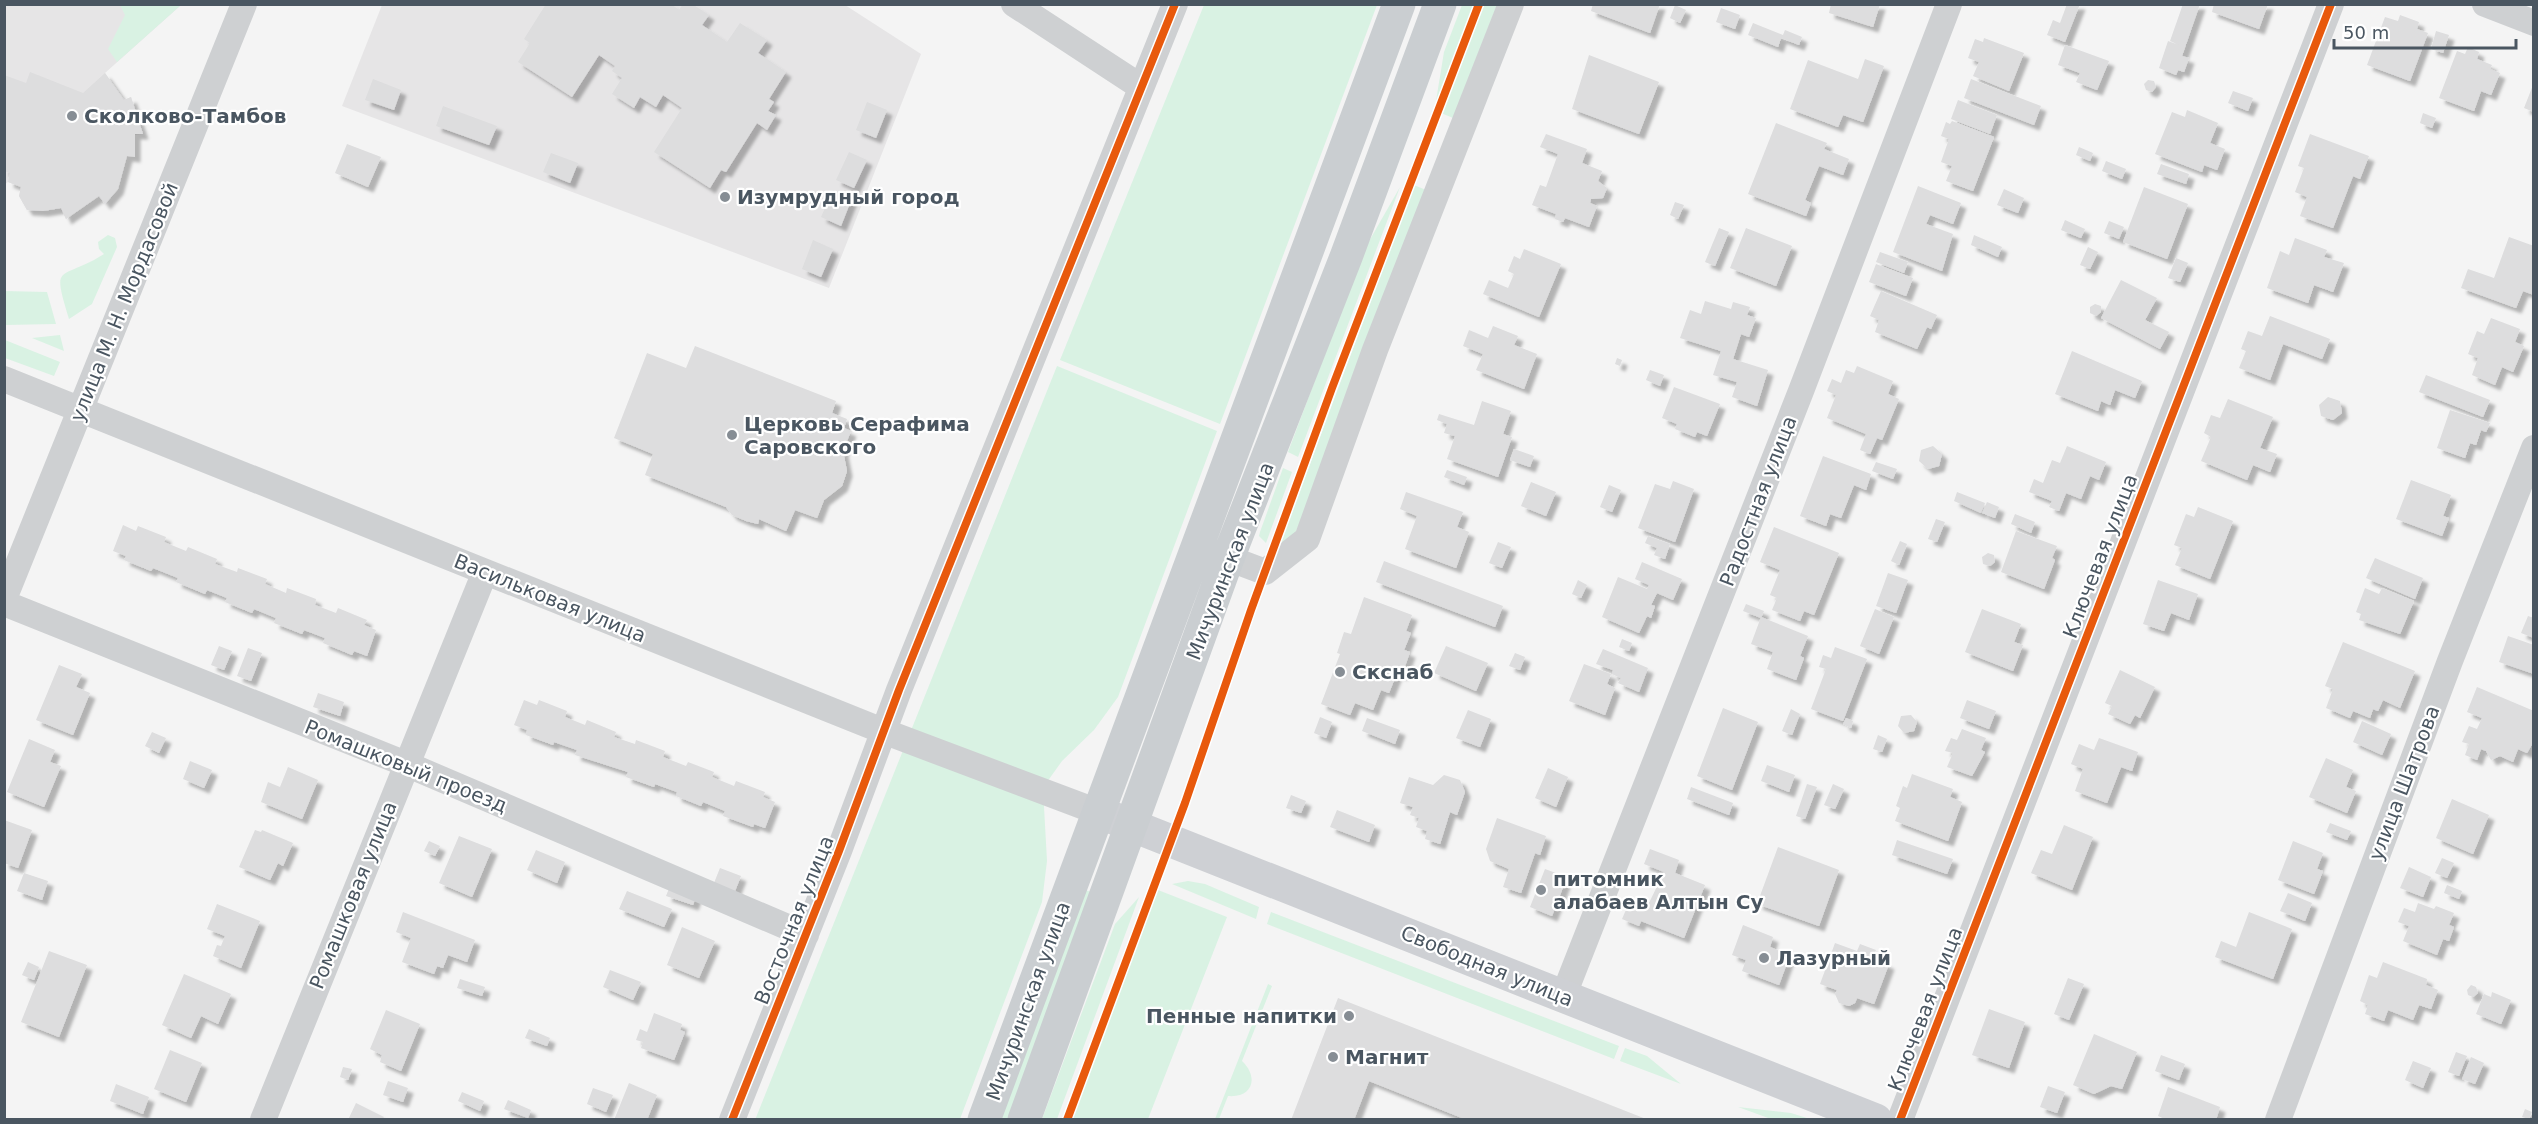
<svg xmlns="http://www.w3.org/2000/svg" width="2538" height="1124" viewBox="0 0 2538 1124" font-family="'DejaVu Sans',sans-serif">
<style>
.education{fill:#e6e5e6}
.green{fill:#d9f2e3}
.building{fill:#ddddde;filter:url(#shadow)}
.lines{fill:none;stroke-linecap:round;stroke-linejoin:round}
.street{stroke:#ced0d2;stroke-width:26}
.secondary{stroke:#ced0d4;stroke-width:33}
.primary{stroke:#caced1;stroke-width:33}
.cycleway-casing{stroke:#fff;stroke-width:11}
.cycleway{stroke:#e8590c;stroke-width:8}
.poi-dot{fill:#868d94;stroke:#fff;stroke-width:2}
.labels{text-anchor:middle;stroke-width:4.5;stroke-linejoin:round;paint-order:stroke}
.poi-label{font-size:20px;font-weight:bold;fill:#4a5661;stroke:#fff;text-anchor:start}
.street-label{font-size:20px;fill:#4a5661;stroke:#fff}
</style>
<defs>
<filter id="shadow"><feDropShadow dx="5.5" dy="5.5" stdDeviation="1.5" flood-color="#0004"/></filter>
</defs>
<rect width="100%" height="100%" fill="#f4f4f4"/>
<path class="education" d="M5,5H181L105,73L124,100L131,97L143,134L135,135V157H127L118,189L105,204L99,196L66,219L60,208L43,211L27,210L19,196L21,187L8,182L5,184Z
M382,5H845L921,54L829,288L342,106Z"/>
<path class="green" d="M120,5H181L117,62L108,49L125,15Z
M1204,5H1377L1220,424L1060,360Z
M1462,5H1474L1435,107L1444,52Z
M1482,5H1497L1453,118L1441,113Z
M1414,185L1426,190L1320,477L1294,536L1279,547Z
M1400,187L1298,457L1288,452L1364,250Z
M108,235L115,238L117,247L92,304L69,319C51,260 60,282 104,254L99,249L98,242Z
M4,291L47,292L56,324L5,325Z
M60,335L64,351L32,338Z
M5,340L60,362L54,376L5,358Z
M1057,366L1217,431L1118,697L1094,730L1062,761L1047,782L1044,807L1047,861L1042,902L960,1119L755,1120Z
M1283,468L1292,472L1266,543L1259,536L1260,532Z
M1188,881L1205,884L1259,907L1256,919L1172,884Z
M1085,890L1091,892L1008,1119L997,1120Z
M1158,890L1227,917L1148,1119H1068L1153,892Z
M1139,897L1057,1119H1042L1115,924Z
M1271,912L1619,1046L1614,1059L1267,924Z
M1268,984L1272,986L1242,1061C1259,1077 1253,1098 1228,1096L1219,1119H1215Z
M1625,1048L1647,1056L1681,1084L1620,1061Z
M1738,1107L1791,1113L1810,1119H1771Z"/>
<path class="building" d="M546,4H671L679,10L683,4H692L709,15L702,25L727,42L740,23L767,40L758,53L786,72L769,99L774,102L768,111L776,115L767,130L757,123L726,172L721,170L710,188L654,152L682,108L663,95L656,107L640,97L634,108L612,94L622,78L612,71L615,66L599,55L572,97L518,62L530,43L524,39Z
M1593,4H1660L1650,33L1591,11Z
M1831,4H1880L1873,27L1829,13Z
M2067,4H2080L2065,42L2047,35L2053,20L2060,23Z
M2183,4H2200L2182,56L2189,58L2184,72L2178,70L2176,75L2159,68L2168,41L2179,45L2170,41Z
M2214,4H2268L2259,29L2212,12Z
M1675,5L1686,10L1680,23L1670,18Z
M1721,8L1740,15L1735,29L1716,22Z
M2400,15L2419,22L2417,29L2428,33L2410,81L2367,65L2385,17L2398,21Z
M1753,23L1783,35L1785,30L1802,37L1799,45L1781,38L1778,47L1748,35Z
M2436,31L2449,35L2443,53L2431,49Z
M1984,38L2024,53L2009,91L1973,76L1979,62L1968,58L1975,39L1983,42Z
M2065,45L2109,61L2097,90L2076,82L2080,73L2058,65Z
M2468,47L2479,52L2477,59L2492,65L2490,69L2500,73L2491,95L2481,91L2474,111L2439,98L2457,51L2465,54Z
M1589,55L1659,82L1639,134L1572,109Z
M1865,59L1884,66L1863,122L1843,115L1838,127L1790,109L1808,60L1858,79Z
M30,72L83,93L105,73L124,100L131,97L143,134H135V157L127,156L118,189L105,204L99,196L66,219L61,208L43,211L27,210L19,196L21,187L8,182L10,173L4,171V75L26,83Z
M373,79L401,90L394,110L365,100Z
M1971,79L2041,106L2034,125L1964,98Z
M2148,80L2154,81L2156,87L2152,92L2146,90L2144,84Z
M2533,85H2534V112L2524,108Z
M2233,91L2253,98L2248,111L2228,103Z
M1958,100L1997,115L1990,134L1951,119Z
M867,102L887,110L876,138L856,130Z
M443,106L497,126L489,145L436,126Z
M2187,110L2218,123L2210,143L2225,149L2217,170L2204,165L2202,172L2155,154L2172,112L2185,117Z
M2423,113L2436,118L2432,128L2420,123Z
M1952,121L1994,137L1973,191L1946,181L1952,166L1941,162L1949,139L1941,136L1946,122L1950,124Z
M1776,123L1827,143L1824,149L1849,159L1843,175L1819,166L1805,200L1811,203L1806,216L1748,194Z
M1546,134L1587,149L1582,163L1602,171L1598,181L1607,188L1603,198L1591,199L1590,203L1597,206L1589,227L1565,218L1563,222L1555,219L1556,214L1532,205L1540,185L1546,187L1558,154L1540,147Z
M2310,134L2369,156L2360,179L2353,176L2333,228L2300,216L2307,197L2295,192L2304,168L2298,166Z
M347,144L381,157L368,187L335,173Z
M2079,147L2093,153L2090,161L2076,155Z
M849,152L867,160L854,188L836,180Z
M551,153L578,163L570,183L543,172Z
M2106,161L2126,169L2122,179L2102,171Z
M2161,164L2189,174L2186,184L2157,174Z
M1918,186L1961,203L1953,224L1930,215L1926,224L1953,234L1942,271L1893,252Z
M2144,187L2188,204L2167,259L2123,242Z
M2004,189L2024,198L2018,213L1997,205Z
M833,190L852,198L841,226L821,217Z
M1675,202L1684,205L1678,219L1670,215Z
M2065,220L2085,229L2081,238L2061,230Z
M2109,221L2124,227L2119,239L2104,233Z
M1719,228L1729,232L1715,266L1705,262Z
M1746,228L1792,246L1776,286L1730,268Z
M1974,235L2002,247L1998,257L1971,245Z
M2509,237L2534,246V295L2523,291L2516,308L2461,288L2468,269L2494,278Z
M2295,238L2327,250L2324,257L2344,263L2333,292L2314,285L2308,303L2267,288L2280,251L2289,255Z
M813,240L833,249L821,277L802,269Z
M2088,247L2098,252L2090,269L2080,265Z
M1524,249L1561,264L1539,317L1483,294L1489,280L1508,288L1514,274L1508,271L1514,256L1520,259Z
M1880,252L1908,262L1904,273L1876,262Z
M2176,258L2188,263L2180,282L2168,278Z
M1876,264L1913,278L1906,296L1869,282Z
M2121,280L2157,298L2145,320L2169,332L2160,349L2101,318Z
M1881,291L1937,315L1931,329L1927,327L1917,349L1875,332L1879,320L1870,316Z
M1705,301L1731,309L1733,302L1750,307L1747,315L1756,318L1749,337L1741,334L1733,359L1768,370L1757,406L1732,397L1737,382L1713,375L1721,351L1680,338L1690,310L1701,314Z
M2095,304L2101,306V312L2096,316L2090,313V307Z
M2270,316L2330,339L2322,359L2283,344L2270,380L2239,368L2246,351L2241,349L2248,331L2262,336Z
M2491,318L2520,329L2515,342L2524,346L2513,372L2502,367L2495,385L2472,375L2478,358L2468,354L2477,331L2484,334Z
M1493,326L1518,336L1514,345L1537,354L1524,389L1476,370L1483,354L1463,346L1469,330L1488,338Z
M695,346L836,401L832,413L847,419L844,428L851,431L843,451L847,471L842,486L824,500L817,518L795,510L786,531L759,519L758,524L746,521L732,515L726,507L645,475L653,454L614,438L647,353L686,368Z
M2072,351L2142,381L2135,398L2115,390L2110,405L2101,401L2098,411L2055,394Z
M1617,358L1622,360L1620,366L1615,364Z
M1857,366L1893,381L1888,394L1899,399L1882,440L1877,438L1870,454L1860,450L1866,434L1827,418L1836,395L1827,391L1832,379L1841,383L1846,370L1854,373Z
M1650,370L1664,375L1660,386L1646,380Z
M2426,375L2490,400L2483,417L2419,392Z
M1674,387L1720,404L1707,436L1697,432L1695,437L1675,429L1677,424L1662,418Z
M2328,397L2340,401L2342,413L2333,420L2321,416L2319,405Z
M2228,399L2273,417L2260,448L2277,454L2270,472L2253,465L2247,480L2201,461L2211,437L2204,433L2211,415L2220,418Z
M1482,401L1511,411L1503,434L1512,437L1498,477L1447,459L1455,436L1444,433L1447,424L1437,420L1439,414L1474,425Z
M2450,410L2490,423L2486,432L2481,430L2476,445L2470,443L2465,458L2437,448Z
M1933,446L1942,454L1939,466L1928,469L1919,461L1921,450Z
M2067,446L2106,462L2099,480L2090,476L2081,499L2066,493L2059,511L2049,507L2052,501L2029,492L2034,479L2043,483L2052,460L2060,463Z
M1514,449L1534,456L1530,467L1510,460Z
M1823,456L1871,474L1866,490L1854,485L1841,518L1830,514L1826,526L1800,516Z
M1876,462L1897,469L1893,479L1872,471Z
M1447,470L1467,477L1464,485L1444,477Z
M2411,480L2451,495L2443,516L2449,518L2442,536L2396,519Z
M1673,481L1694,489L1675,542L1638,528L1655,484L1670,489Z
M1531,482L1556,492L1546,516L1521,506Z
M1609,485L1621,490L1612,512L1600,507Z
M1406,492L1463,512L1457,527L1469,532L1456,568L1405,549L1417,516L1400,509Z
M1957,492L1985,503L1981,513L1954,501Z
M1987,502L1999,507L1995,518L1982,513Z
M2198,507L2233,521L2210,579L2175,565L2182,548L2174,545L2186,514L2194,517Z
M2015,514L2035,522L2031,533L2011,524Z
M1936,519L1945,522L1937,542L1928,539Z
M123,525L136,531L138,526L166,537L164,542L186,551L188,547L217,559L215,564L237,572L238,568L267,579L265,584L286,593L287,588L316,599L315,605L336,613L338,608L367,620L364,625L376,630L367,656L354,651L352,655L323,643L325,638L304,630L302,634L274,623L276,618L254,609L252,613L225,602L227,598L207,590L205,594L176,582L178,578L153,568L151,571L124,560L126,556L113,551Z
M1774,527L1839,553L1814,615L1804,611L1800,621L1772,610L1777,598L1770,595L1780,570L1760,562Z
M2016,531L2057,546L2052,558L2055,560L2044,589L2001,572Z
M1648,536L1670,544L1665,559L1654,555L1657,548L1645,543Z
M1900,541L1907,544L1899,565L1891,561Z
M1498,542L1511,547L1502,568L1489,563Z
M1988,553L1994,555L1995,562L1990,566L1983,564L1982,557Z
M2375,558L2423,578L2415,599L2366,578Z
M1384,561L1503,606L1495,627L1376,582Z
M1642,562L1682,579L1673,600L1657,593L1651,605L1655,606L1651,618L1647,616L1639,633L1602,617L1618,577L1647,589L1649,585L1635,579Z
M1888,573L1908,580L1896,613L1876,606Z
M1578,580L1587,585L1581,598L1572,594Z
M2158,580L2198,594L2189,620L2171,613L2164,631L2143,624Z
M2365,588L2379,594L2382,588L2414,601L2400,634L2359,620L2361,614L2356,612Z
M1364,597L1412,615L1406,631L1411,633L1404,650L1410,652L1402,675L1397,673L1389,693L1381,690L1373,710L1355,703L1350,715L1321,704L1340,654L1337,653L1344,632L1351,634Z
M1746,604L1764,611L1761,618L1743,611Z
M1875,609L1894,617L1879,654L1860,646Z
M1982,609L2021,624L2014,642L2023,645L2013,671L1965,652Z
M2528,616L2534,618V638L2521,633Z
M1761,617L1808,636L1800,656L1804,658L1796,680L1767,669L1773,652L1751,644Z
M2508,636L2534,645V674L2499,662Z
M1622,639L1632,643L1629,651L1619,647Z
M2343,642L2415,671L2400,708L2383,700L2378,711L2373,709L2370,718L2353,711L2350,718L2326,708L2333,689L2325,686Z
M219,646L232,651L224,670L211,665Z
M1446,646L1488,663L1476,691L1434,673Z
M1835,647L1867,659L1843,721L1811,709L1826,669L1819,667L1823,655L1831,658Z
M248,648L262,653L251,681L237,676Z
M1603,649L1648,668L1639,692L1618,683L1621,678L1612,674L1613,670L1596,664Z
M1515,653L1525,657L1520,670L1509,666Z
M1584,664L1611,674L1607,684L1615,688L1605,715L1569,701Z
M59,665L82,674L76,687L90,693L73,735L36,720Z
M2120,670L2155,687L2140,718L2135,715L2130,724L2108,714L2112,706L2105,703Z
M2477,687L2534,711V741L2527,753L2518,749L2513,762L2500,756L2491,760L2486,751L2481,749L2477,760L2465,755L2469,744L2462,742L2469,726L2477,729L2482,718L2467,712Z
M318,693L344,702L340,716L313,707Z
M524,700L537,705L539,700L567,711L565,717L585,725L587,720L616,732L614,737L635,744L636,740L665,751L663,757L686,766L688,762L714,772L712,777L734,786L736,781L765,792L763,797L775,802L765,828L754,824L753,827L723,816L725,811L703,802L701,806L676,796L677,792L655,784L654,787L626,777L628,772L575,755L577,750L554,742L553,745L526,735L527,730L514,725Z
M1967,700L1996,711L1989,729L1960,718Z
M1723,708L1758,722L1732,790L1697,776Z
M1791,709L1800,714L1792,735L1782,731Z
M1468,710L1491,719L1480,747L1456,738Z
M1911,715L1917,722L1914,731L1904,733L1898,726L1901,716Z
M1320,717L1332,722L1326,738L1314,733Z
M1367,718L1400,730L1395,744L1362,731Z
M1846,718L1853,721L1851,728L1843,724Z
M2362,721L2391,734L2382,755L2353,742Z
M1962,729L1986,738L1981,750L1985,752L1972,776L1947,767L1953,753L1945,751L1951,738L1957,740Z
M152,732L166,738L159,753L145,746Z
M1878,735L1887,739L1882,752L1873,749Z
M2099,738L2138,752L2132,771L2121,767L2107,803L2075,791L2083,769L2071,764L2079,744L2094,750Z
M29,739L55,750L50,762L61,766L44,807L7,792Z
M2326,758L2353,770L2346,787L2356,791L2347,813L2309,797Z
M190,761L212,770L204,788L183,779Z
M1767,765L1795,775L1789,792L1761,781Z
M288,767L318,780L302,819L261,802L268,782L280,787Z
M1548,768L1568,777L1556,807L1535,798Z
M1912,774L1953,789L1950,797L1962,802L1948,841L1895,821L1900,808L1896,806L1903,786L1907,788Z
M1444,775L1460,780L1465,792L1457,815L1450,812L1440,844L1425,839L1427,831L1416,827L1419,818L1410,815L1413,807L1400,803L1409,777L1433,785Z
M1807,784L1817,787L1805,819L1796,816Z
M1833,784L1844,789L1835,809L1824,805Z
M1691,787L1733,803L1729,815L1687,799Z
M1291,795L1306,801L1301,813L1286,808Z
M2452,799L2489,815L2473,854L2436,838Z
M1337,810L1375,825L1369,842L1330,827Z
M1497,818L1546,836L1540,855L1535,853L1521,893L1503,887L1509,869L1490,861L1486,849Z
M4,820L32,830L18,868L4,863Z
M2330,823L2351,831L2347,840L2326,832Z
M2064,825L2093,837L2072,890L2031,873L2041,850L2052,854Z
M255,830L261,832L262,830L293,843L283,866L278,863L270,880L239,867Z
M459,836L492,849L472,897L439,883Z
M1897,840L1953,859L1947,874L1892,855Z
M429,841L440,846L435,856L424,851Z
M2293,841L2323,853L2317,869L2323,871L2314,894L2278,880Z
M1778,847L1839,870L1819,926L1757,904Z
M1650,849L1679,860L1675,873L1705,885L1684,938L1641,921L1639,926L1622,919L1631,898L1648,905L1664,872L1644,864Z
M536,850L565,862L557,883L527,870Z
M2442,858L2454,863L2447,878L2435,873Z
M2409,867L2431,877L2423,897L2400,888Z
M720,868L741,876L735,891L714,883Z
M1545,869L1567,877L1552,916L1530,907Z
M24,873L48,881L42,900L17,891Z
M2447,885L2462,891L2459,899L2444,893Z
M670,886L697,894L693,905L666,896Z
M627,891L672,909L664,927L619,909Z
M2288,893L2312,903L2305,921L2280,911Z
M2418,903L2434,909L2436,906L2454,913L2449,925L2454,927L2449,941L2443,939L2437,955L2403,941L2409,926L2398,922L2404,908L2415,912Z
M217,904L260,921L241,968L213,956L217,945L221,946L225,936L207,929Z
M403,912L475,940L467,962L448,955L443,968L437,966L434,974L402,962L411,938L396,932Z
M2249,912L2292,929L2273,979L2215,957L2221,941L2236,947Z
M1743,925L1773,937L1770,947L1790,955L1779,985L1742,971L1746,960L1732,955Z
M682,927L715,941L699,978L667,965Z
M1835,943L1857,951L1860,944L1876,950L1873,957L1889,964L1874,1004L1857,998L1855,1003L1849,1006L1839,1003L1835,994L1837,990L1820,984Z
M49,951L87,965L59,1037L21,1022Z
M28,962L39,967L34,980L22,975Z
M2383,962L2427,979L2426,985L2438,990L2431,1009L2419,1005L2413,1020L2388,1010L2384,1021L2365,1014L2368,1005L2360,1001L2369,975L2377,978Z
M610,970L641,982L633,1000L603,987Z
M184,974L231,994L218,1024L201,1016L191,1038L162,1025Z
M2068,978L2084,984L2069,1020L2054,1014Z
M460,979L485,987L482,996L457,988Z
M2471,985L2476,987L2478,993L2473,997L2468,995L2467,990Z
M2492,992L2511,1000L2501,1024L2476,1014L2484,994L2491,997Z
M1338,998L1646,1119V1120H1467L1369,1081L1354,1120H1291Z
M1989,1009L2025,1022L2009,1068L1972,1055Z
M386,1010L420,1024L401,1071L380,1062L382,1055L370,1049Z
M654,1013L682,1024L680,1030L685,1032L674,1060L641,1048L643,1042L636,1040L640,1029L647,1032Z
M529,1029L550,1038L547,1046L525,1038Z
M2094,1034L2137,1052L2122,1089L2111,1086L2094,1094L2073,1085Z
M170,1050L202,1063L186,1102L154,1089Z
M2456,1052L2467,1056L2459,1076L2448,1072Z
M2161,1055L2185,1064L2179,1080L2155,1071Z
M2471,1057L2484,1063L2475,1084L2462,1079Z
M2413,1061L2431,1068L2423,1088L2405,1080Z
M343,1067L352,1069L348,1080L340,1077Z
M388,1081L408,1088L403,1102L383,1095Z
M629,1083L657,1095L647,1120H614Z
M116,1084L149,1097L143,1114L110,1101Z
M2048,1086L2065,1092L2057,1113L2040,1107Z
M2168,1087L2220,1107L2216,1120H2167L2158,1116Z
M593,1088L613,1095L606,1112L587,1104Z
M462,1092L484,1101L480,1111L458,1101Z
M508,1100L531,1110L528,1118L504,1109Z
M356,1103L384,1117L382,1120H348Z
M2525,1109L2532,1112L2529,1119L2522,1117Z"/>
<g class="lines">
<path class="street" d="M1014,4L1141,87
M2485,4L2534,23
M4,379L883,731L1098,812
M1228,558L1265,572L1307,539L1375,350L1511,4
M4,599L244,4
M4,603L406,764L806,935
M1563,997L1801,391L1949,4
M263,1120L485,572
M732,1120L839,851L899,690L1175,4
M1900,1120L2331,4
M2278,1120L2450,661L2534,448"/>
<path class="secondary" d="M1098,812L1876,1120"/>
<path class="primary" d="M984,1120L1399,4
M1024,1120L1228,558L1346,257L1440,4"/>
<g class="cycleway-casing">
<path id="cycleway" d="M732,1120L839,851L899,690L1175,4
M1067,1120L1185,803L1251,610L1332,388L1479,4
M1900,1120L2331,4"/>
</g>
<use href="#cycleway" class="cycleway"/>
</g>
<g class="poi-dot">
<circle cx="72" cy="116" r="6"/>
<circle cx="725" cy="197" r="6"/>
<circle cx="732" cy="435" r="6"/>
<circle cx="1340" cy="672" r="6"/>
<circle cx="1541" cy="890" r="6"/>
<circle cx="1764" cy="958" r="6"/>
<circle cx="1349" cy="1016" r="6"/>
<circle cx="1333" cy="1057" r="6"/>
</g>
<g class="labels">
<g class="poi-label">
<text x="84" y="123">Сколково-Тамбов</text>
<text x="737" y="204">Изумрудный город</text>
<text x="744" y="431">Церковь Серафима<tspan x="744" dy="23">Саровского</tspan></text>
<text x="1352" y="679">Скснаб</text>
<text x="1553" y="886">питомник<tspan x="1553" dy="23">алабаев Алтын Су</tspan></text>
<text x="1776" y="965">Лазурный</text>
<text x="1337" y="1023" text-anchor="end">Пенные напитки</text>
<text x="1345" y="1064">Магнит</text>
</g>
<g class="street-label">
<text transform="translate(124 302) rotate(-68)" y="7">улица М. Н. Мордасовой</text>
<text transform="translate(1758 501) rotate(-69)" y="7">Радостная улица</text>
<text transform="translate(2100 556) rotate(-69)" y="7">Ключевая улица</text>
<text transform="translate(1230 561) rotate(-69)" y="7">Мичуринская улица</text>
<text transform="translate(550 598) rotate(22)" y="7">Васильковая улица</text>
<text transform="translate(406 766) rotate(22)" y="7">Ромашковый проезд</text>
<text transform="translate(2404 783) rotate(-69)" y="7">улица Шатрова</text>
<text transform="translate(353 895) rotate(-68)" y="7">Ромашковая улица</text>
<text transform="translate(794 920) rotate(-68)" y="7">Восточная улица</text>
<text transform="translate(1487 966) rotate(22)" y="7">Свободная улица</text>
<text transform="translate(1028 1001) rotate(-70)" y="7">Мичуринская улица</text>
<text transform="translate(1925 1009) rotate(-69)" y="7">Ключевая улица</text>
</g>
</g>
<rect width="2538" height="1124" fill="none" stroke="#4a5661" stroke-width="12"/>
<path d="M2334 39v9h182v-9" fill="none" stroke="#4a5661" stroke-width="3"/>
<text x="2343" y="39" font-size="18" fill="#4a5661" stroke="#ffffff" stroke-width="4.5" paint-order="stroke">50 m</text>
</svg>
